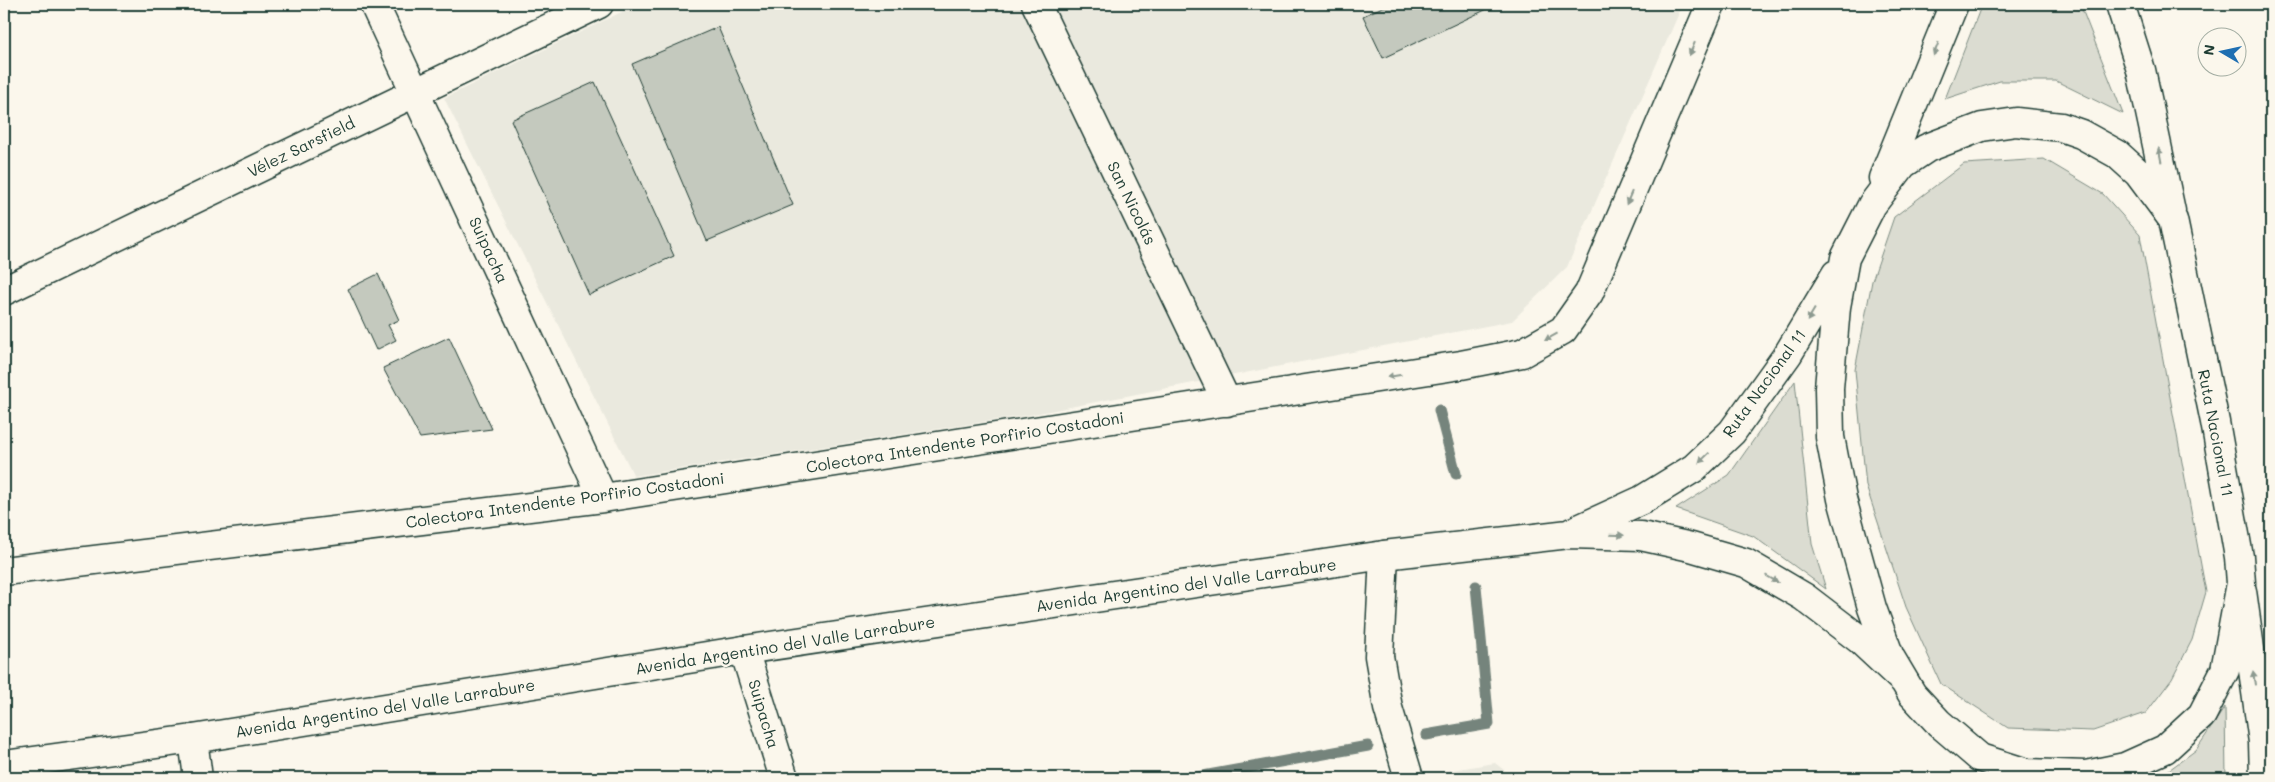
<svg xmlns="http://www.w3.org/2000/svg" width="2275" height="782" viewBox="0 0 2275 782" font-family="Mali,sans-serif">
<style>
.built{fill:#eae9de}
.green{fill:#dbdcd1;stroke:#7d8c82}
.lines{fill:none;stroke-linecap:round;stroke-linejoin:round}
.stream{stroke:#74847b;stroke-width:11}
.building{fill:#c4c9be;stroke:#1f3d34}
.street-casing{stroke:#1f3d34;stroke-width:31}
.primary-casing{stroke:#1f3d34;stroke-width:31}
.highway-casing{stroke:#1f3d34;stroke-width:31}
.street{stroke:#fbf7ec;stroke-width:28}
.primary{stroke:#fbf7ec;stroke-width:28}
.highway{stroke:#fbf7ec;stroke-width:28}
.oneway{fill:#8d9a90}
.labels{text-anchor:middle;stroke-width:5;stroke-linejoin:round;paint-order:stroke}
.street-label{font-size:16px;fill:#1f3d34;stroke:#fbf7ec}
</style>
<rect width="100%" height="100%" fill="#fbf7ec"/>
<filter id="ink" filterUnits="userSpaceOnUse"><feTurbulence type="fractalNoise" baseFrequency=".02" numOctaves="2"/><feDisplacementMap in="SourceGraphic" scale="10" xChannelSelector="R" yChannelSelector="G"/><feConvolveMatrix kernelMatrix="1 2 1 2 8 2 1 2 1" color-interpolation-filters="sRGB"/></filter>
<g filter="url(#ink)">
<path class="built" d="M638,4H1683L1567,267L1512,321L1029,415L634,476L444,98Z
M1495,763L1514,778H1404Z"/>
<path class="green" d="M1982,4H2080L2123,114L2056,81H2000L1945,99Z
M2044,159L2103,194L2140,235L2206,592L2192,640L2172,679L2146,713L2093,731L2008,728L1941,684L1906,607L1866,486L1855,370L1872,281L1894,217L1964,164Z
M1795,381L1812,544L1826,589L1753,536L1676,509L1729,475Z
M2225,707L2226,778H2158L2196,750Z"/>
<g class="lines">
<path class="stream" d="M1439,410L1456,474
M1426,735L1489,724L1476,586
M1192,778L1368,746"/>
</g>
<path class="building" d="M1389,4H1498L1383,58L1363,16Z
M718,27L793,205L707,241L632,64Z
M595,82L674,256L589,295L511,120Z
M378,274L399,320L388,325L396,340L376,350L348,289Z
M449,337L492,429L420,438L383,368Z"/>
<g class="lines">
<g class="street-casing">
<path id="street" d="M374,4L603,498
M1036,4L1227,402
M4,291L599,4
M1384,555L1379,656L1388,708L1409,778
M4,571L603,498L1461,365L1522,353L1563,330L1589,293L1711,4
M744,650L784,778
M193,739L198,778"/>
</g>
<g class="primary-casing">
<path id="primary" d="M2242,591L2263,742L2264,778"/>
</g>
<g class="highway-casing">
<path id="highway" d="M2120,4L2141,70L2171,211
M2016,122L2061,127L2081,134L2117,154L2138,173L2173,220L2215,422L2239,557L2241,583L2225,670L2202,715L2165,749L2125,767L2086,775L2027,773L1980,758L1939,723L1912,694L1890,657L1872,608L1842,499L1830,437L1829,388L1836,307L1845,258L1872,205L1903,164L1927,148L1982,127Z
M1883,178L1954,4
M1572,532L1642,500L1694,468L1732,432L1788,354L1836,274
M4,765L193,739L744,650L1384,555L1569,534L1641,536L1691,547L1746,563L1804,597L1859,639L1903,680"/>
</g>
<use href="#street" class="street"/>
<use href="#primary" class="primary"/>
<use href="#highway" class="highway"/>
</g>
<defs><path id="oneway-solid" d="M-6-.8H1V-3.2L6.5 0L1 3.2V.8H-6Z" transform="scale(1.25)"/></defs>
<g class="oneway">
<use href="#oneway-solid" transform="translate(1692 49) rotate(113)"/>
<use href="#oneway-solid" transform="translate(1936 49) rotate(111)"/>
<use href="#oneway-solid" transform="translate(2160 155) rotate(-101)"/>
<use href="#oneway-solid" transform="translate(1629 198) rotate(113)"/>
<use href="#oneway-solid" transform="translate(1811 315) rotate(121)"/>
<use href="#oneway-solid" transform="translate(1551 337) rotate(151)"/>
<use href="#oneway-solid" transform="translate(1394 376) rotate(171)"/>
<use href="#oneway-solid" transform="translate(1704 458) rotate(136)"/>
<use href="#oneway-solid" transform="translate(1617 535) rotate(2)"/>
<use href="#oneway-solid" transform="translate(1772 579) rotate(30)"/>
<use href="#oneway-solid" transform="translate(2254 678) rotate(-98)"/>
</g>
</g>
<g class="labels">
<g class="street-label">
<text transform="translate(301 147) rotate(-26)" y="6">Vélez Sarsfield</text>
<text transform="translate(1132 203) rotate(64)" y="6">San Nicolás</text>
<text transform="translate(489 250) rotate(65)" y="6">Suipacha</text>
<text transform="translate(1764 383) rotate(-54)" y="6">Ruta Nacional 11</text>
<text transform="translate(2216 433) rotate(79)" y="6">Ruta Nacional 11</text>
<text transform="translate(965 442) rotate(-9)" y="6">Colectora Intendente Porfirio Costadoni</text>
<text transform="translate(565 500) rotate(-8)" y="6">Colectora Intendente Porfirio Costadoni</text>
<text transform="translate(1186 585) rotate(-8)" y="6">Avenida Argentino del Valle Larrabure</text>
<text transform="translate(785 645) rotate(-9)" y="6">Avenida Argentino del Valle Larrabure</text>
<text transform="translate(385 708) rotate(-9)" y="6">Avenida Argentino del Valle Larrabure</text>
<text transform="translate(764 714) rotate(73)" y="6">Suipacha</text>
</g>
</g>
<rect width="2275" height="782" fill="none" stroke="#fbf7ec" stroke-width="20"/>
<rect x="10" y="10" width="2255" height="762" fill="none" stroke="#1f3d34" stroke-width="2" filter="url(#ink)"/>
<g transform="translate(2222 52) rotate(279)"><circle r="24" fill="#fbf7ec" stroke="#a3ada2"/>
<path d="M0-4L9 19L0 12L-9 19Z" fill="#1f6fb2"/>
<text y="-8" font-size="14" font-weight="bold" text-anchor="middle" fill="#1f3d34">N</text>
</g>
</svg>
